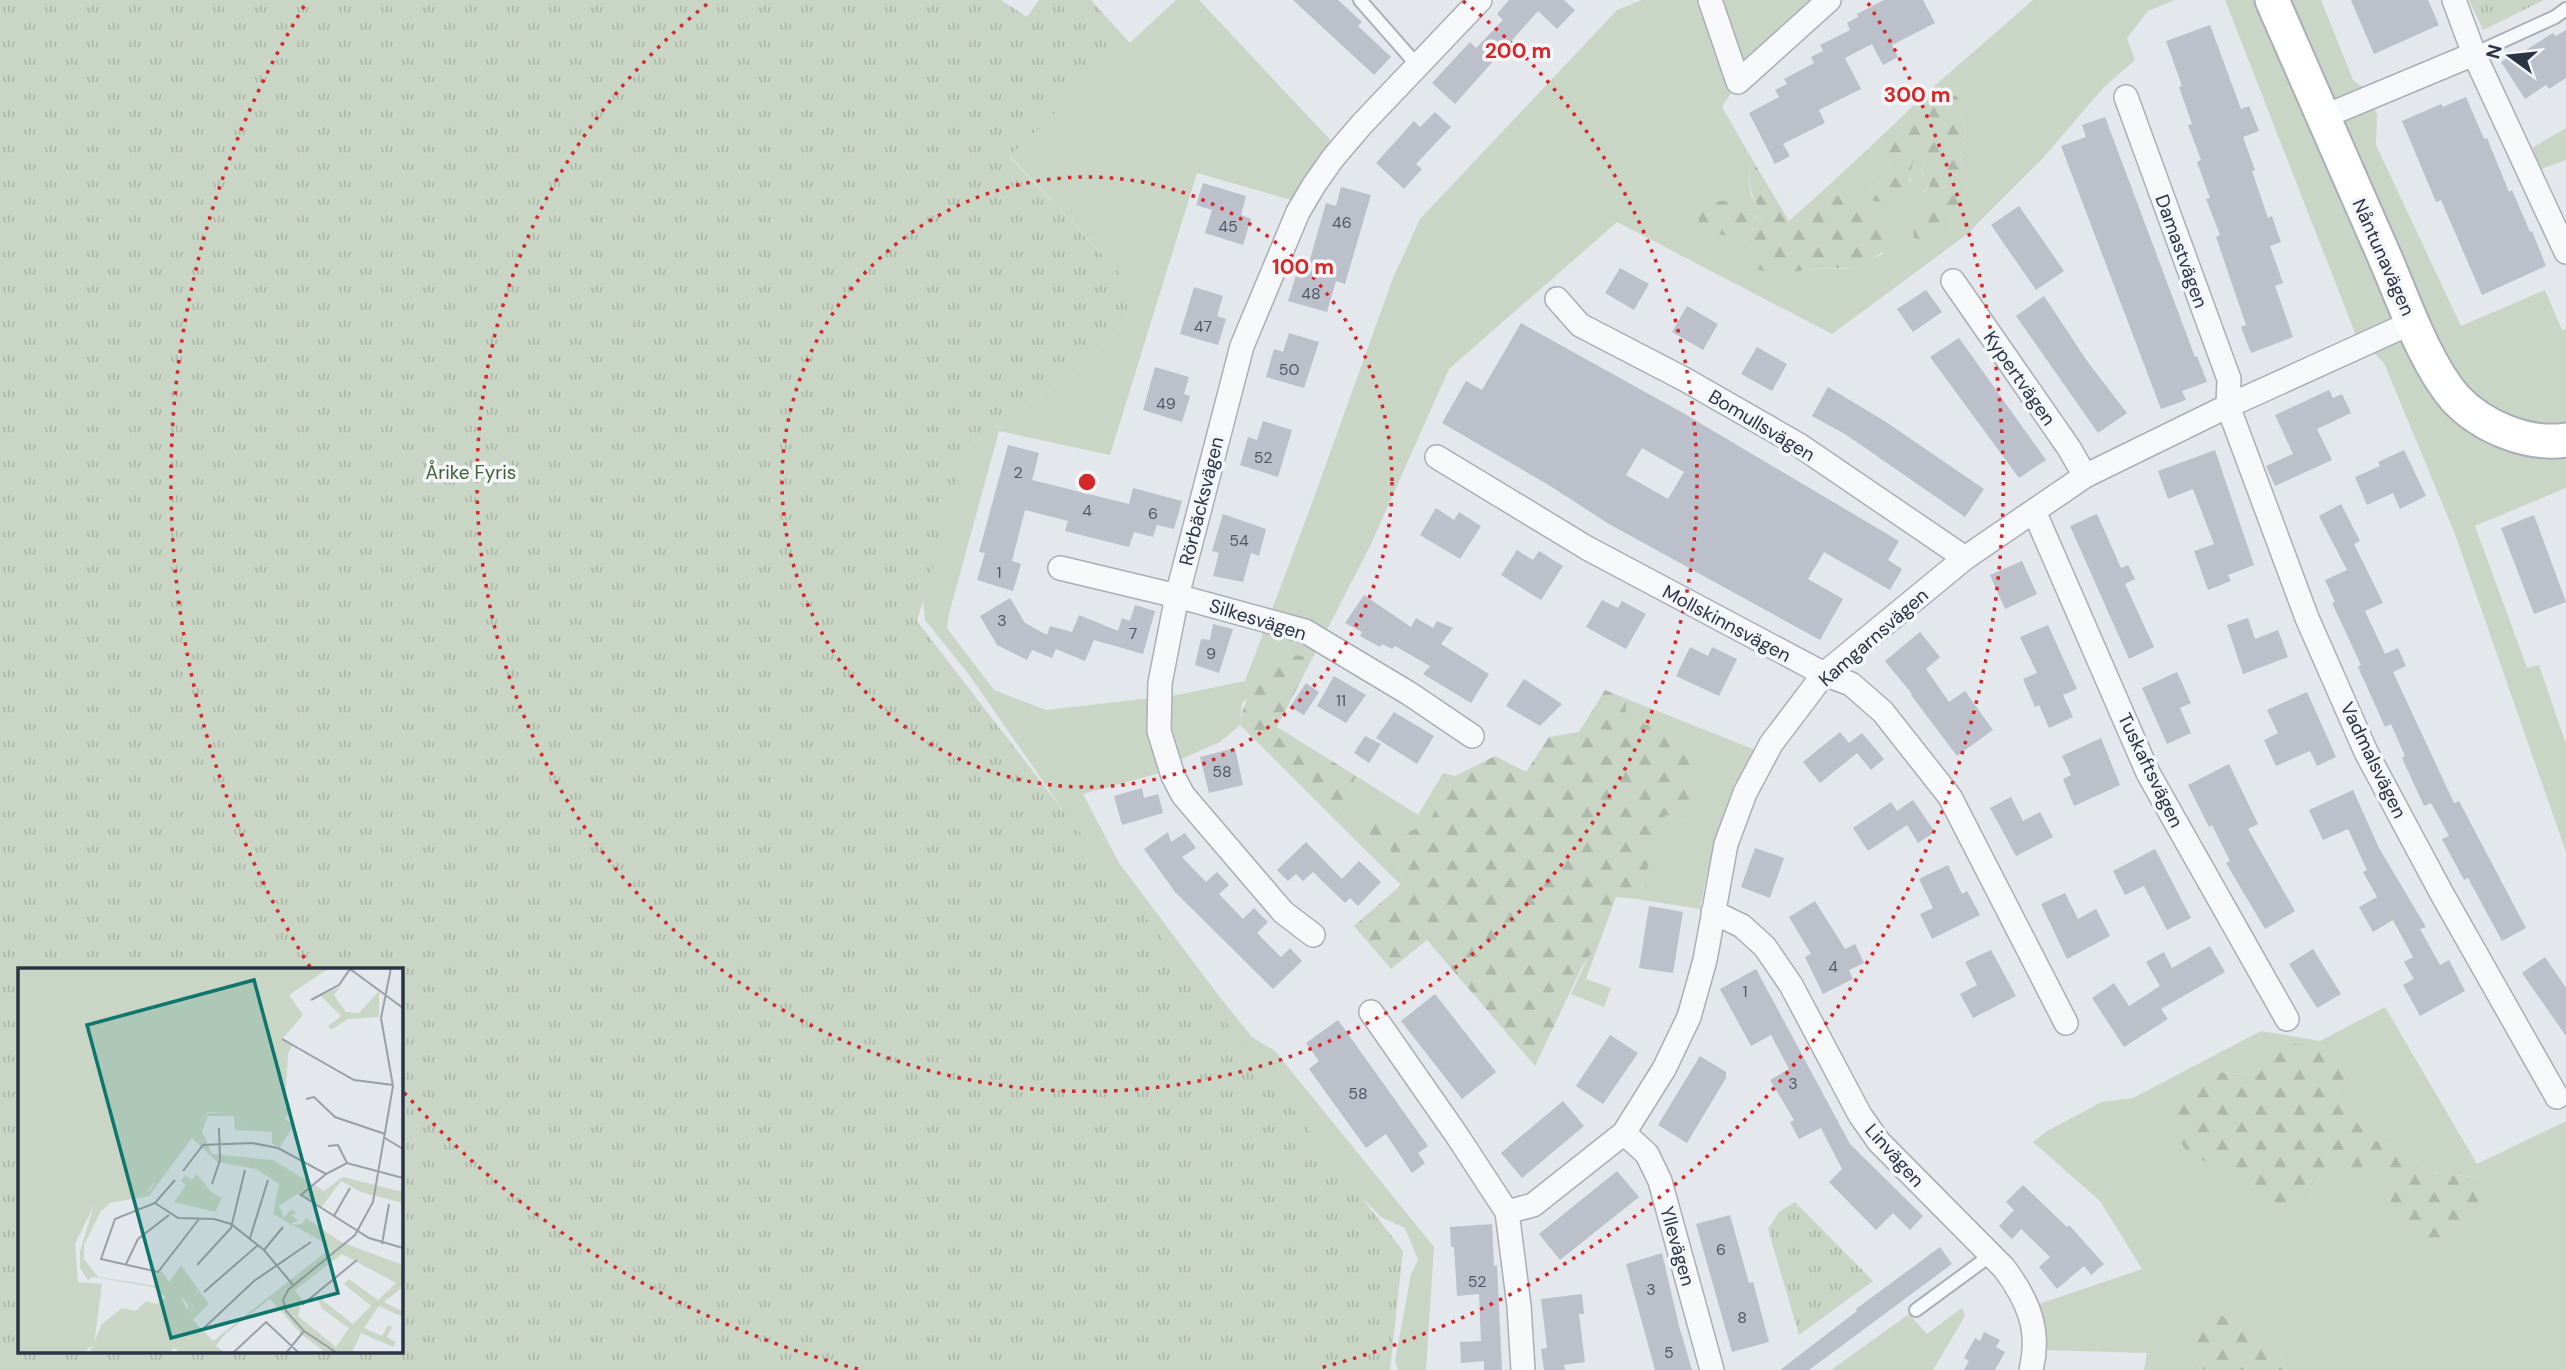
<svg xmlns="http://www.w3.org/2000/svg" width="2566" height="1370" viewBox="0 0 2566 1370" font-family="'DM Sans',sans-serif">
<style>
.green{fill:#c9d6c5;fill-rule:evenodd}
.forest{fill:url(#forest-firs)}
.park{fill:url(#park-tufts);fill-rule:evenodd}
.building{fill:#bbc0ca;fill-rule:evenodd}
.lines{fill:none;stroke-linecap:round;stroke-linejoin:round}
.lane-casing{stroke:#a9aeb7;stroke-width:16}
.street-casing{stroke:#a9aeb7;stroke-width:26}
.secondary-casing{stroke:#a9aeb7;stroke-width:37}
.lane{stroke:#f7f8fa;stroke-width:12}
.street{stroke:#f7f8fa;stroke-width:23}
.secondary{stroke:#fff;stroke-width:33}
.ring{fill:none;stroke:#d62828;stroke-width:3.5;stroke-dasharray:3.5 7}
.labels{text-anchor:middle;stroke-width:7;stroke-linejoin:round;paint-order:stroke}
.number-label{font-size:16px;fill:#4f5766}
.street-label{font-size:19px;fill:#2b3445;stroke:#f4f6f9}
.park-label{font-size:19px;fill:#3f6138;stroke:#f4f6f9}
.inset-road{fill:none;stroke:#9a9fa9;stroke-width:2}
.view{fill:#0f766e;fill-opacity:0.15;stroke:#0f766e;stroke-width:3.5}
.inset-edge{fill:none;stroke:#2b3445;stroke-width:3.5}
.centre{fill:#d62828;stroke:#f4f6f9;stroke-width:3.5}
.ring-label{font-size:21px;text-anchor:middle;font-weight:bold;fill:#d62828;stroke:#f4f6f9;stroke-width:7;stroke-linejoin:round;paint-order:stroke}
</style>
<defs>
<pattern id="forest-firs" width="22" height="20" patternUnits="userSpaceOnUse" patternTransform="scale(1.75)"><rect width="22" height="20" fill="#c9d6c5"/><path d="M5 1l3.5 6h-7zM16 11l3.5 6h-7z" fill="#adb8ab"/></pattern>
<pattern id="park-tufts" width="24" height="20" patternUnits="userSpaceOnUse" patternTransform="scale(1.75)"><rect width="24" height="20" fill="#c9d6c5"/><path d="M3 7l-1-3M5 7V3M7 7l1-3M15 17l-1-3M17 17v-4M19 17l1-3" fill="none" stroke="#adb8ab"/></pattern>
</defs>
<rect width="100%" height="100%" fill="#e4e7ec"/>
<path class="green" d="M1176,0H1199L1334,144L1291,200L1197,173L1110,455L999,431L949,614L947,628L994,690L1046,710L1177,695L1245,681L1308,514L1393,278L1420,219L1617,10L1642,0H1829L1738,82L1722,107L1752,159L1749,179L1751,195L1763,214L1762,222L1750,213L1719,234L1750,243L1753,253L1779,273L1826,268L1845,269L1860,266L1883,254L1879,234V220L1838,196L1829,185L1869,148L1872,159H1883L1890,164L1886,169L1873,174L1870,190L1911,181C1909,170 1911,164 1918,155L1925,157C1922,169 1920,176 1930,184L1924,192L1950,233L1952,217L1966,192L1964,174L1960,163L1966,128L1961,119L1957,97L1932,88L2033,0H2175L2148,11L2127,38L2135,60L2104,87L2042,159L1966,235L1832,334L1617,222L1449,369L1371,544L1313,657L1295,655L1242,703L1240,725L1220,742L1181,759L1160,773L1083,794L1119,863L1219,996L1252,1037L1275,1051L1434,1247L1426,1370H1398L1395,1361L1411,1274L1418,1260L1405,1228L1381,1217L1257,1090L970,676L925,620L921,582L961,452L1086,364L1123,324L1132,286L1009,155Z
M2225,0H2321L2353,80L2368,91L2377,115L2376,145L2461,326L2545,290L2562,330L2566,329V488L2475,526L2527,668L2539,665L2566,744V852L2455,534L2384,363L2355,333Z
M2566,128V160L2541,169L2532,148Z
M1627,699L1758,751L1736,785L1709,865L1700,909L1637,899L1666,815L1685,821L1624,719Z
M1443,773L1455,776L1428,823L1406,833L1387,822L1366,835L1389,847L1402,875L1401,885L1333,818L1346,802L1356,776L1418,815Z
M1597,949L1586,979L1611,988L1604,1007L1571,994L1589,956Z
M2385,1007L2477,1164L2566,1121V1370H2283L2284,1352L2192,1357L2203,1370H2144L2147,1353L2043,1350L2039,1304L2142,1269L2100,1201L2033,1142L2047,1131L2102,1102L2133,1098L2261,1031L2320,1041ZM2351,1068L2334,1097L2374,1140L2393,1144L2431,1172L2480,1178L2395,1219L2384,1172L2367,1165L2344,1175H2320L2309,1202L2217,1072L2258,1075Z
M1962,1308L1965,1316L1933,1370H1831L1909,1314L1927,1334Z"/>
<path class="forest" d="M1932,88L1958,97L1961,119L1966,128L1960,162L1964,174L1966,192L1952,217L1950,233L1931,242L1914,238L1913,228L1924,208C1921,198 1924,192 1930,185C1921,176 1922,169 1925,157L1918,155C1908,167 1911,180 1907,195C1894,201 1885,204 1871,200L1870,190L1873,174L1886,169L1890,164L1883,159H1872L1869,148Z
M1752,159L1789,221L1829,185L1838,196L1880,220L1879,234L1890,243C1883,254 1869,263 1856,267C1845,270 1835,267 1824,268C1799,269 1772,280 1750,265L1753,253L1750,243L1719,234L1699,224L1698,207C1733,194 1734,203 1762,222L1763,214C1749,192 1748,185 1752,159Z
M1295,655L1313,657L1277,727L1356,776L1346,802L1333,818L1240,725C1245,687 1264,673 1295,655Z
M1605,690L1627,699L1625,719L1685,735C1697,775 1701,782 1685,821L1666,815L1637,899L1616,897L1597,949L1589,956L1581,969L1535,1066L1427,940L1391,969L1354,926L1401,885L1402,875L1389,847L1366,835L1370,821L1387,822L1406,833L1428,823L1455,776L1495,756L1526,772L1549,737L1579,732Z
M2288,1043L2318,1047L2347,1057L2351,1068L2334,1097L2374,1140L2393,1144L2431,1172L2480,1178L2492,1190L2490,1208L2467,1230L2427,1247L2395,1219L2384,1172L2367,1165L2344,1175H2320L2309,1202L2297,1207L2271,1202L2185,1149L2169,1121L2180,1096L2217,1072L2258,1075L2272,1055Z
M2221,1316C2251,1323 2263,1328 2284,1352L2283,1370H2203L2192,1357V1317Z"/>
<path class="park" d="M0,0H1001L1027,17L1039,0H1091L1130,43L1009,156L1132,286L1123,324L1086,364L968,447L917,621L1403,1251L1390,1370H0ZM19,969H401V1351H19Z
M2469,0H2544L2483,30Z
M1795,1202L1873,1281L1799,1335L1768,1229L1779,1212Z"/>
<path class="building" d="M1293,0H1338L1362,22L1358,26L1391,57L1374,75Z
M1509,0H1564L1575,10L1557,29L1538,11L1455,104L1432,83L1470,42L1476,48L1503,20L1497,14Z
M1884,0H1923L1935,23L1892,45L1898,57L1883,65L1872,44L1845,58L1861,89L1819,110L1825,123L1783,144L1790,156L1775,164L1749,113L1779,97L1775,90L1787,84L1784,79L1814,63L1811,57L1823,51L1820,45L1850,30L1847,23L1858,17L1857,14Z
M2351,0H2428L2439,25L2374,54Z
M2210,25L2241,109L2249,106L2259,131L2243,137L2255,170L2252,171L2268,218L2272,216L2281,242L2270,246L2283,283L2275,286L2293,337L2251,353L2241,327L2246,325L2216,237L2220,235L2206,199L2210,198L2197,162L2201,160L2188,125L2192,124L2179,87L2182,86L2166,41Z
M2566,30V78L2549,89L2546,85L2525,99L2501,62L2519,50L2521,53L2553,33L2556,36Z
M2466,97L2484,139L2487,138L2509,192L2512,190L2530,232L2532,231L2546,266L2482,295L2441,200L2436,202L2402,121L2441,104L2443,107Z
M1435,112L1451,127L1416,164L1422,169L1404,189L1376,163L1414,121L1420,127Z
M2105,117L2195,357L2197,356L2207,382L2182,391L2186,400L2161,409L2061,146L2086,137L2082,125Z
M1203,183L1246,196L1241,215L1251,219L1243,245L1205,233L1212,210L1196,205Z
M1341,187L1371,195L1345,284L1336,281L1327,312L1288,301L1296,275L1305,277L1326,203L1336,206Z
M2019,206L2064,271L2036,290L1991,225Z
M1620,268L1649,284L1634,310L1605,293Z
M1194,287L1223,296L1217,316L1226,319L1218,345L1180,334Z
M1926,290L1942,312L1913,332L1897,309Z
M2044,296L2087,361L2127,413L2098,433L2016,316Z
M1687,306L1718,324L1703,350L1672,332Z
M1521,323L1683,413L1899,541L1888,560L1902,569L1890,590L1824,552L1808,579L1843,599L1820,640L1609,524L1547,484L1442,423L1466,381L1482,390ZM1642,448L1684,472L1668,499L1626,475Z
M1289,333L1319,342L1304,388L1266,377L1274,349L1283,352Z
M1959,338L2046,460L2019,478L1930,357Z
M1757,347L1787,364L1772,391L1741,374Z
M1155,367L1189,377L1184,394L1190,396L1182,422L1143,410Z
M1828,387L1886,422L1984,489L1965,517L1845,434L1812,416Z
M2329,390L2333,398L2342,394L2351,413L2317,429L2332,460L2275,486L2266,466L2293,454L2275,415Z
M1263,421L1292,430L1278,477L1240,465L1248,437L1257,440Z
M1008,445L1039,453L1032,480L1129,504L1133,488L1182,501L1174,529L1157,525L1153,537L1134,532L1129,547L1065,531L1068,521L1025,510L1012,561L1021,564L1013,591L977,580L985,553L979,552Z
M2215,450L2254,565L2228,575L2231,581L2208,590L2194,551L2214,544L2193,489L2168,499L2158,471Z
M2404,450L2426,496L2400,509L2393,493L2367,505L2355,477L2380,466L2378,462Z
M2341,504L2360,541L2354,544L2383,603L2365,611L2385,654L2398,648L2406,666L2393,672L2454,803L2459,801L2526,928L2502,941L2468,878L2464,880L2442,839L2449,836L2431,803L2424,806L2402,758L2405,756L2391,724L2385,727L2358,667L2361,665L2332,603L2335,602L2325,580L2347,570L2319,516Z
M1436,508L1454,520L1459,512L1481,526L1460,559L1420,535Z
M1223,514L1266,529L1259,556L1251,553L1243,582L1213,576L1219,553L1212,551Z
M2097,514L2121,568L2128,565L2135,579L2125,584L2154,647L2129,659L2070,526Z
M2534,515L2566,602L2534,614L2501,528Z
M1517,550L1533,560L1539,551L1563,566L1541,600L1501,575Z
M2022,561L2037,594L2005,609L1990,575Z
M1364,595L1411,627L1416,618L1433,628L1437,621L1453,628L1441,644L1489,674L1471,703L1423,674L1430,666L1395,646L1392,649L1382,644L1380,647L1360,636L1362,632L1345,623Z
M1010,598L1025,623L1047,635L1050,626L1072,632L1079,615L1118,631L1122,618L1130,621L1135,605L1155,611L1143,654L1094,640L1085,661L1056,649L1052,658L1032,650L1027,660L997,645L980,616Z
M1602,600L1618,608L1622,601L1646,614L1626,649L1586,627Z
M2248,618L2255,639L2278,630L2288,657L2243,674L2227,625Z
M1213,624L1233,629L1219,673L1195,665L1201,639L1210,640Z
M2048,625L2077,689L2063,695L2073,717L2049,728L2039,705L2035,707L2023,679L2037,673L2020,637Z
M1920,632L1940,657L1926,669L1949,702L1965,691L1993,730L1957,756L1911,695L1912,694L1885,661Z
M1690,647L1708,656L1712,647L1737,659L1719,696L1676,676Z
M2177,672L2191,703L2180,708L2191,733L2167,744L2142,688Z
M1334,676L1366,695L1346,723L1317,706Z
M1524,679L1562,704L1540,726L1506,706Z
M1306,683L1319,692L1304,715L1290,707Z
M2307,692L2336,757L2317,766L2310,751L2276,766L2264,740L2278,733L2267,710Z
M1394,712L1434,736L1417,764L1376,738Z
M1840,732L1849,743L1862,733L1884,759L1871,770L1857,753L1820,783L1803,762Z
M1365,736L1381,744L1369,763L1354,753Z
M2101,738L2120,785L2074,806L2063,779L2071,775L2062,756Z
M1235,748L1243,785L1209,793L1200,757Z
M2229,764L2258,824L2248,829L2295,911L2265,929L2226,863L2230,861L2212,825L2209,827L2188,785Z
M1142,788L1144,798L1158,794L1163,813L1122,825L1114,796Z
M2353,790L2379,848L2426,927L2420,929L2440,965L2449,960L2465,991L2420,1016L2403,985L2414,979L2404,962L2413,957L2393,920L2373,932L2359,907L2377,897L2363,872L2367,870L2348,829L2323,840L2309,810Z
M2011,797L2023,821L2040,812L2053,837L2016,856L1990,808Z
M1913,800L1935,832L1918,843L1907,825L1868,851L1853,828L1891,802L1897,811Z
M1168,832L1171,842L1185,833L1196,848L1182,857L1206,882L1217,872L1229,885L1219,894L1243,919L1254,908L1268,922L1257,933L1281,957L1290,948L1302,961L1273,989L1175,892L1144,849Z
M1306,842L1342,879L1359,861L1381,882L1358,906L1350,898L1345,903L1313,872L1303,881L1296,874L1288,881L1277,870Z
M1755,848L1784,858L1770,898L1741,887Z
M2155,849L2191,918L2167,930L2144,886L2125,895L2113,871Z
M1948,865L1962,894L1967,891L1980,915L1932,939L1920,914L1933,908L1919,879Z
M2065,893L2078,919L2096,909L2110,936L2067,959L2041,904Z
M1815,901L1845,949L1855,944L1864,963L1849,970L1853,979L1823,994L1805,957L1811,954L1789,917Z
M1649,906L1683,912L1673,973L1639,968Z
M2210,946L2225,972L2161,1009L2168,1019L2124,1047L2092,998L2114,983L2129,1006L2160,986L2146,962L2164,952L2172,968Z
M2313,949L2341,994L2317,1008L2289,964Z
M1991,950L2016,996L1973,1018L1960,994L1977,985L1965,962Z
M2545,957L2566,988V1036L2522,973Z
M1756,969L1850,1144L1923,1216L1910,1230L1893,1213L1876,1230L1829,1182L1842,1169L1821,1128L1799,1139L1790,1122L1794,1120L1770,1080L1789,1069L1771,1035L1751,1046L1720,989Z
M1435,994L1496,1072L1462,1099L1401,1021Z
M1338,1020L1428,1146L1418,1153L1425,1163L1412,1173L1386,1134L1366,1148L1309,1069L1319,1061L1306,1043Z
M1610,1035L1638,1053L1603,1104L1576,1086Z
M1700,1056L1726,1072V1078L1687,1143L1658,1125Z
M1563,1101L1584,1126L1522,1178L1501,1153Z
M1617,1171L1639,1197L1560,1260L1539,1234Z
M2023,1185L2067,1227L2069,1225L2104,1264L2091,1275L2084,1266L2057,1289L2039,1267L2050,1257L2021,1229L2012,1239L1999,1226L2014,1210L2006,1202Z
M1730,1215L1749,1283L1753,1282L1769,1342L1732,1352L1696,1224Z
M1492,1224L1494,1266L1497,1265L1502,1370H1484V1361L1461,1363L1460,1342L1481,1341L1479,1294L1457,1296L1454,1247H1451L1450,1227Z
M1940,1247L1952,1264L1809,1370H1780L1857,1311L1856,1309Z
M1662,1253L1679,1326L1692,1370H1655L1626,1264Z
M1582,1294L1584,1314H1579L1585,1362L1564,1365L1565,1370H1544L1541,1349L1547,1348L1541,1299Z
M1984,1332L2000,1340L1996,1347L2005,1352L1995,1370H1964L1969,1361L1964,1358L1975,1338L1980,1341Z"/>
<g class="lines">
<g class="lane-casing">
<path id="lane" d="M1360,0L1417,65
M2474,54L2555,17L2566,9
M1916,1310L1991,1255"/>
</g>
<g class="street-casing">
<path id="street" d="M1710,0L1738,82L1829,0
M2454,0L2474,54L2566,252
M2126,97L2229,379L2228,406L2307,618L2366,752L2442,894L2557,1097
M2323,117L2474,54
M1953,281L2069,448L2085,476
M1557,299L1580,325L1684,379L1799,445L1965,558
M1437,457L1587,548L1824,674L1851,684L1883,712L1950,797L2066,1023
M2034,511L2148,773L2287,1019
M1060,568L1177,596L1305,631L1410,694L1472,736
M1713,912L1742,926L1765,947L1791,985L1860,1115L1879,1142L2004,1268C2028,1300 2041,1330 2031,1370
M1313,935L1283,912L1183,795L1173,776L1159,731L1160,683L1177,596L1242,346L1298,212L1314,185L1333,158L1362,124L1480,0
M1371,1012L1456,1134L1507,1212L1519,1306L1523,1370
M1624,1133L1647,1154L1660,1181L1712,1370
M1507,1212L1533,1205L1624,1133L1664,1069L1689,1017L1705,960L1726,844L1745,793L1771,744L1824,674L1965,558L2085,476L2228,406L2413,322"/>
</g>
<g class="secondary-casing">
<path id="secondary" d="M2272,0C2310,87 2348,173 2386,260C2404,302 2425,363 2455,398C2481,426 2527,446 2566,440"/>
</g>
<use href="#lane" class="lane"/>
<use href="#street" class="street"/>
<use href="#secondary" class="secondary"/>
</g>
<g class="ring">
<circle cx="1087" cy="482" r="305"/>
<path d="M1463 1A610 610 0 1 1 711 1"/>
<path d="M858 1369A916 916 0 0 1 401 1089M310 967A916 916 0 0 1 306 3M1868 3A916 916 0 0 1 1316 1369"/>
</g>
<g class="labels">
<g class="number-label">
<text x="1342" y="228">46</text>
<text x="1228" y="232">45</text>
<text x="1311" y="299">48</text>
<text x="1203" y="332">47</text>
<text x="1289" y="375">50</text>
<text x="1166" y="409">49</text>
<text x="1263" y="463">52</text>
<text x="1018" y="478">2</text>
<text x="1087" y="516">4</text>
<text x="1153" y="519">6</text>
<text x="1239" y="546">54</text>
<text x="999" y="578">1</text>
<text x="1002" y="626">3</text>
<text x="1133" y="639">7</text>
<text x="1211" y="659">9</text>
<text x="1341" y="706">11</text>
<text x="1222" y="777">58</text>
<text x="1833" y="972">4</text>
<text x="1745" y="997">1</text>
<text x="1793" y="1089">3</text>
<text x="1358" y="1099">58</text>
<text x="1721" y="1255">6</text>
<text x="1477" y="1287">52</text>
<text x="1651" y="1295">3</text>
<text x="1742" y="1323">8</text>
<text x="1669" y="1358">5</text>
</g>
<g class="street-label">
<text transform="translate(2182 251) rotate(70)" y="7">Damastvägen</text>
<text transform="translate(2384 257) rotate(66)" y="7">Nåntunavägen</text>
<text transform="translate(2020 378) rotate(55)" y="7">Kypertvägen</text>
<text transform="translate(1762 425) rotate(31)" y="7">Bomullsvägen</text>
<text transform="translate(1201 501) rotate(-76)" y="7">Rörbäcksvägen</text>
<text transform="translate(1258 619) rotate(17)" y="7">Silkesvägen</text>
<text transform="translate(1727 623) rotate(28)" y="7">Mollskinnsvägen</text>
<text transform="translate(1873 637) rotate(-41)" y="7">Kamgarnsvägen</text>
<text transform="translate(2374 760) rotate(64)" y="7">Vadmalsvägen</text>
<text transform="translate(2151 770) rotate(64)" y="7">Tuskaftsvägen</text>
<text transform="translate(1895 1155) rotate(48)" y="7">Linvägen</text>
<text transform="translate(1678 1246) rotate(74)" y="7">Yllevägen</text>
</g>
<g class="park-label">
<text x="471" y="479">Årike Fyris</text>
</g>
</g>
<g transform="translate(18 968)">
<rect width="385" height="385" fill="#e4e7ec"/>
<path d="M322,19L316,27L328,44L341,45L361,23V49L330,51L313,62L310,58L323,48L303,28ZM250,140L276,157L262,179L254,176V164L217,162L216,148H190L184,163L194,186L255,192L306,223L325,209L385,224V235L343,224L323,213L303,240L279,226L261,238L266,250L273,241L279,245L273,247L280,252L271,257L284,256L288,250L323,274L385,297V319L366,334L384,343L385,349L361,338L346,360L364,368L370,357L374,359L369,369L378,374L375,379L343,365L334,385H308L283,366L252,331L207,366L198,378L207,385H163L156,380L151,385H71L84,356L104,340L118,343L128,333L139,336L148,329L135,319L76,309L70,312L62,300V284L77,233L132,223L144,201L190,145L212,144L227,156ZM174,170L199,194L238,201L261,216L255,246L305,274L310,282L195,373L175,352L191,336L163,297L151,314L144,303L138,305L139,318L80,309L66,291V277L83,243L92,235L131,228ZM324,286L378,315L360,332L331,311L326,316L353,338L335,356L298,327L304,341L331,360L318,379L280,348L284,332L277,322ZM167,316L181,323L172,347L164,331Z" fill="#c9d6c5" fill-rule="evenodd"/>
<path d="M179,206L192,223L204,230L197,244L156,234L168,217L163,213L167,207L174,212ZM174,314L184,333L174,338L170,355L163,349L171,339L164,328L167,316Z" fill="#c9d6c5"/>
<path d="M0,0H311L271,27L285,47L265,70L275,76L270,86L267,138L274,140L267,151L250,140L238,159L233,160L213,145L190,144L129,224L78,233L57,276L60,314L84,316L76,376L65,385H0Z" fill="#c9d6c5"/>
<path class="inset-road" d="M293,32L321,17L332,1L385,40M264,71L336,112L375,117M288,131L296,129L317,149L367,166M367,170L385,181M310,178L320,177L329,195M165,203L185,177L234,175L260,180L308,206L329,195L385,210M308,206L283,227L351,270L385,280M157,212L137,235L97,251L83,291L140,304L181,251M194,216L202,192L201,160M137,235L160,250L196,251L213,256L246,282L275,317M316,248L332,220M232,270L250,212M364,276L371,236M246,282L265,259M108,296L120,271L151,247M179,297L213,260L227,202M186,324L240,277M284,337L339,292M186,360L236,313L293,274M215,385L248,354L281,385M268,385L286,363M319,385L286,363L268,343L265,332L270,322L337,267L355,234L375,118L363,50L373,0"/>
<path class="view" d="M236,12L320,325L153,370L69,57Z"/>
<rect width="385" height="385" class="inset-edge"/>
</g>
<circle cx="1087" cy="482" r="10" class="centre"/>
<g class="ring-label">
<text x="1518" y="58">200 m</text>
<text x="1917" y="102">300 m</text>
<text x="1303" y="274">100 m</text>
</g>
<g transform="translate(2510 56) rotate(285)" stroke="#f4f6f9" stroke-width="5" paint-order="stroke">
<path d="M0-5L12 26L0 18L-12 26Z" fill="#2b3445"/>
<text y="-10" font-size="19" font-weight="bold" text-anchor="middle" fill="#2b3445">N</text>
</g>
</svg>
